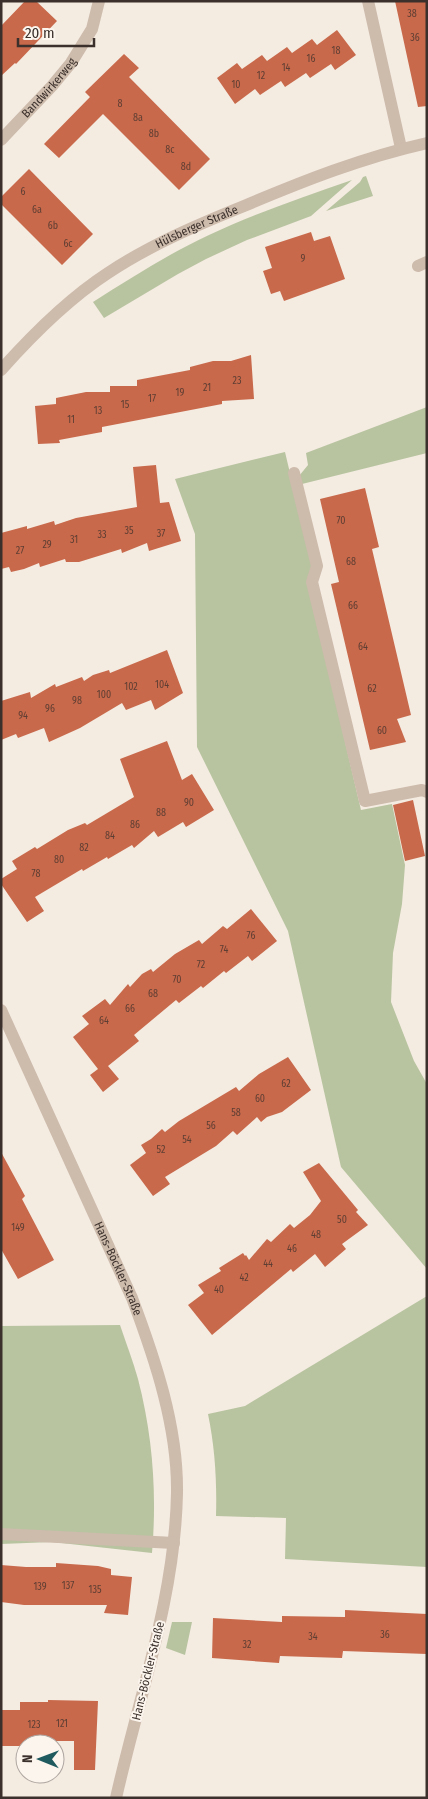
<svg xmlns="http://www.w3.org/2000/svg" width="428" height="1799" viewBox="0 0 428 1799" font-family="'Fira Sans Condensed',sans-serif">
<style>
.green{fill:#b8c4a0}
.building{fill:#c8694b}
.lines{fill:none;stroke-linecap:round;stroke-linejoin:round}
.lane{stroke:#cdbbac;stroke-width:12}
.street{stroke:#cdbbac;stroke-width:12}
.labels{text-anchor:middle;stroke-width:4;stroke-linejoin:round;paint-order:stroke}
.number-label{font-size:10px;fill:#5e3e33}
.street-label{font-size:12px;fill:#3b302b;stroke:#fbf5ee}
</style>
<rect width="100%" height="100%" fill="#f4ebe1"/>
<path class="green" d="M366,176L373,196L326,211L360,182L363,177Z
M352,180L311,216L247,240L206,259L178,274L104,318L93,302C131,278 168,254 209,235C255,213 304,197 352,180Z
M427,407V453L302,484L299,476L308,465L306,453Z
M285,452L312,566L308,583L361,810L392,804L405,865L402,904L393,953L391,1002L414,1061L427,1084V1269L341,1167L288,931L197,747L195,534L175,479Z
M427,1296V1567L285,1559L286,1518L216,1516C217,1481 215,1448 208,1414L245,1406Z
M120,1325C126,1343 133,1361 138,1379C153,1437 157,1494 152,1553L52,1542L1,1544V1326Z
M172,1622H192L185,1655L166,1648Z"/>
<path class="building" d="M25,1H36L57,21L16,64L15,63L1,76V26Z
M395,1H427V106L418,107Z
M337,30L356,55L335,70L331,64L310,78L306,73L285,87L281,81L260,95L255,89L235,104L217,78L237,63L242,69L262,55L267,61L287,47L292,53L312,39L317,45Z
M124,54L139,68L129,77L210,159L179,190L103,114L59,158L44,144L90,97L85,92Z
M29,169L93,234L62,265L1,204V197Z
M311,232L314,241L330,236L345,279L284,301L280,291L271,294L263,271L272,268L265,247Z
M251,355L254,399L222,401V404L102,427V432L59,440L60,443L38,444L35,406L56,404V398L86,392H110V386H137V380L190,370V367L213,361H231Z
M156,465L160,503L169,502L181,541L149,551L147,543L122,553L121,549L79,562H66L65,559L40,567L39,563L24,569L11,572L9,567L1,569V533L27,526V529L54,521L55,525L76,518L137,507L133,467Z
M365,488L379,547L372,549L411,715L397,719L406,742L370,750L331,584L339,582L320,499Z
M167,650L183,693L155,710L151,700L126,710L122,703L80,728L49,742L44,728L18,738L16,734L1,740V701L30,692L31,698L55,684L56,687L82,677L84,681L93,675L109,670L110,673Z
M167,741L182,780L192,774L214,810L186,827L183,822L158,837L154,831L134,848L132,845L108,859L107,857L83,871L82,869L35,897L44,911L27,922L1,884V879L17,869L12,861L35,847L37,849L68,830L85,823L87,825L134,797L120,759Z
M413,800L425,856L405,861L393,805Z
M251,909L277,941L252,961L248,956L226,973L224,971L203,988L201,986L179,1003L176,1000L134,1035L139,1041L108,1066L119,1079L103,1092L90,1075L98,1069L73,1037L89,1024L82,1016L105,999L110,1005L128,984L130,987L142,974L151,969L153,972L175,954L199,940L202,944L223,926L227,929Z
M288,1057L311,1090L282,1112L267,1117L261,1122L257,1117L237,1135L233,1131L216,1146L165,1177L170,1184L153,1196L130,1165L146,1153L141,1145L151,1139L162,1129L165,1132L179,1121L236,1087L239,1091L259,1074Z
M1,1152L25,1196L22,1199L54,1260L18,1279L1,1249Z
M319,1163L358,1210L356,1212L368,1225L342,1244L346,1249L325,1267L315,1254L293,1272L291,1269L212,1335L188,1305L204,1293L198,1285L221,1271L219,1268L243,1253L245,1256L246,1255L249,1260L267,1239L271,1242L290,1224L294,1228L310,1215L321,1201L303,1172Z
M56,1563L98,1566L111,1569V1575L132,1577L128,1615L104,1613L107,1605H24L1,1602V1565L26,1567H56Z
M345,1610L427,1614V1654L343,1651L342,1658L280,1656L279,1663L212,1658L213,1618L282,1622V1616L345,1617Z
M48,1700L98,1701L95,1770H74V1741H48V1739L31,1744H25V1746H1V1710H20V1702H48Z"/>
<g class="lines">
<path class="lane" d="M368,1L401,148
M418,266L427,262
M294,473L317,566L312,582L365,801L422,790L427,792"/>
<g class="street">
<path id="s1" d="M1,140L52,86L71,63L92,29L99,1"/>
<path id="s2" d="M1,370C33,334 68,299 108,273C150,245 197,225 244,206C303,181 364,157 427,143"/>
<path id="s3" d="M1,1010L132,1298C155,1359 178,1427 177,1493C175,1598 139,1696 116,1798"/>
<path d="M1,1534L174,1543"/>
</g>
</g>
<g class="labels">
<g class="number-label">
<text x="412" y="17">38</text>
<text x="415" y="41">36</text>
<text x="336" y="54">18</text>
<text x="311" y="62">16</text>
<text x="286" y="71">14</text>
<text x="261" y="79">12</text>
<text x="236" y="88">10</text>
<text x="120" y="107">8</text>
<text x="138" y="121">8a</text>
<text x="154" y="137">8b</text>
<text x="170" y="153">8c</text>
<text x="186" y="170">8d</text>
<text x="23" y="195">6</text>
<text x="37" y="213">6a</text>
<text x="53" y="229">6b</text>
<text x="68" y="247">6c</text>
<text x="303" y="262">9</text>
<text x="237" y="384">23</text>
<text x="207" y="391">21</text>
<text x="180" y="396">19</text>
<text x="152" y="402">17</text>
<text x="125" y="408">15</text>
<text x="98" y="414">13</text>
<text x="71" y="423">11</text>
<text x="341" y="524">70</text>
<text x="129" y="534">35</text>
<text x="161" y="537">37</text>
<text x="102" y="538">33</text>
<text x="74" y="543">31</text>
<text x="47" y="548">29</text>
<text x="20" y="554">27</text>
<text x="351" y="565">68</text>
<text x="353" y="609">66</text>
<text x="363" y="650">64</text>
<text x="162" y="688">104</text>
<text x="131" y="690">102</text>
<text x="372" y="692">62</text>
<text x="104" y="698">100</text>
<text x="77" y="704">98</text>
<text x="50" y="712">96</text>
<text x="23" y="719">94</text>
<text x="382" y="734">60</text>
<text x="189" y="806">90</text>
<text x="161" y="816">88</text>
<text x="135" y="828">86</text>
<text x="110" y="839">84</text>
<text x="84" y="851">82</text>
<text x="59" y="863">80</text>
<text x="36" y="877">78</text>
<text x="251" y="939">76</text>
<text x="224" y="953">74</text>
<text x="201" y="968">72</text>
<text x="177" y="983">70</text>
<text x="153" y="997">68</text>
<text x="130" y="1012">66</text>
<text x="104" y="1024">64</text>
<text x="286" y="1087">62</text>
<text x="260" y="1102">60</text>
<text x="236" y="1116">58</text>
<text x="211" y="1129">56</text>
<text x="187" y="1143">54</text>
<text x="161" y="1153">52</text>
<text x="342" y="1223">50</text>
<text x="18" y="1231">149</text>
<text x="316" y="1238">48</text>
<text x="292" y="1252">46</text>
<text x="268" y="1267">44</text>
<text x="244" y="1281">42</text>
<text x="219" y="1293">40</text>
<text x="68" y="1589">137</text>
<text x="40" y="1590">139</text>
<text x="95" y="1593">135</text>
<text x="385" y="1638">36</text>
<text x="313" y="1640">34</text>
<text x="247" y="1648">32</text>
<text x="62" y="1727">121</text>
<text x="34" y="1728">123</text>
</g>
<g class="street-label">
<text dy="4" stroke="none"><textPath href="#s1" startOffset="71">Bandwirkerweg</textPath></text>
<text dy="4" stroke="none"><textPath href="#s2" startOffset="245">Hülsberger Straße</textPath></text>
<text dy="4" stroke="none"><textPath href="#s3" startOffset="284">Hans-Böckler-Straße</textPath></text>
<text transform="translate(148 1671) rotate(-76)" y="4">Hans-Böckler-Straße</text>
</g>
</g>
<rect width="428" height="1799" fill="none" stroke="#3b302b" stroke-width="5"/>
<g transform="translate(40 1759) rotate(271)"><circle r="24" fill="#fbf5ee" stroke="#aea6a0"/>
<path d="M0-4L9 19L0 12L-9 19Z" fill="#1f5a5e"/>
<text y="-8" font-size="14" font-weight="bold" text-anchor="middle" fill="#3b302b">N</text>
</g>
<path d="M18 38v8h76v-8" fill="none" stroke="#3b302b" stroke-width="2.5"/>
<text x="25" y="38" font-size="15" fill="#3b302b" stroke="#fbf5ee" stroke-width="4" paint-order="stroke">20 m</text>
</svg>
